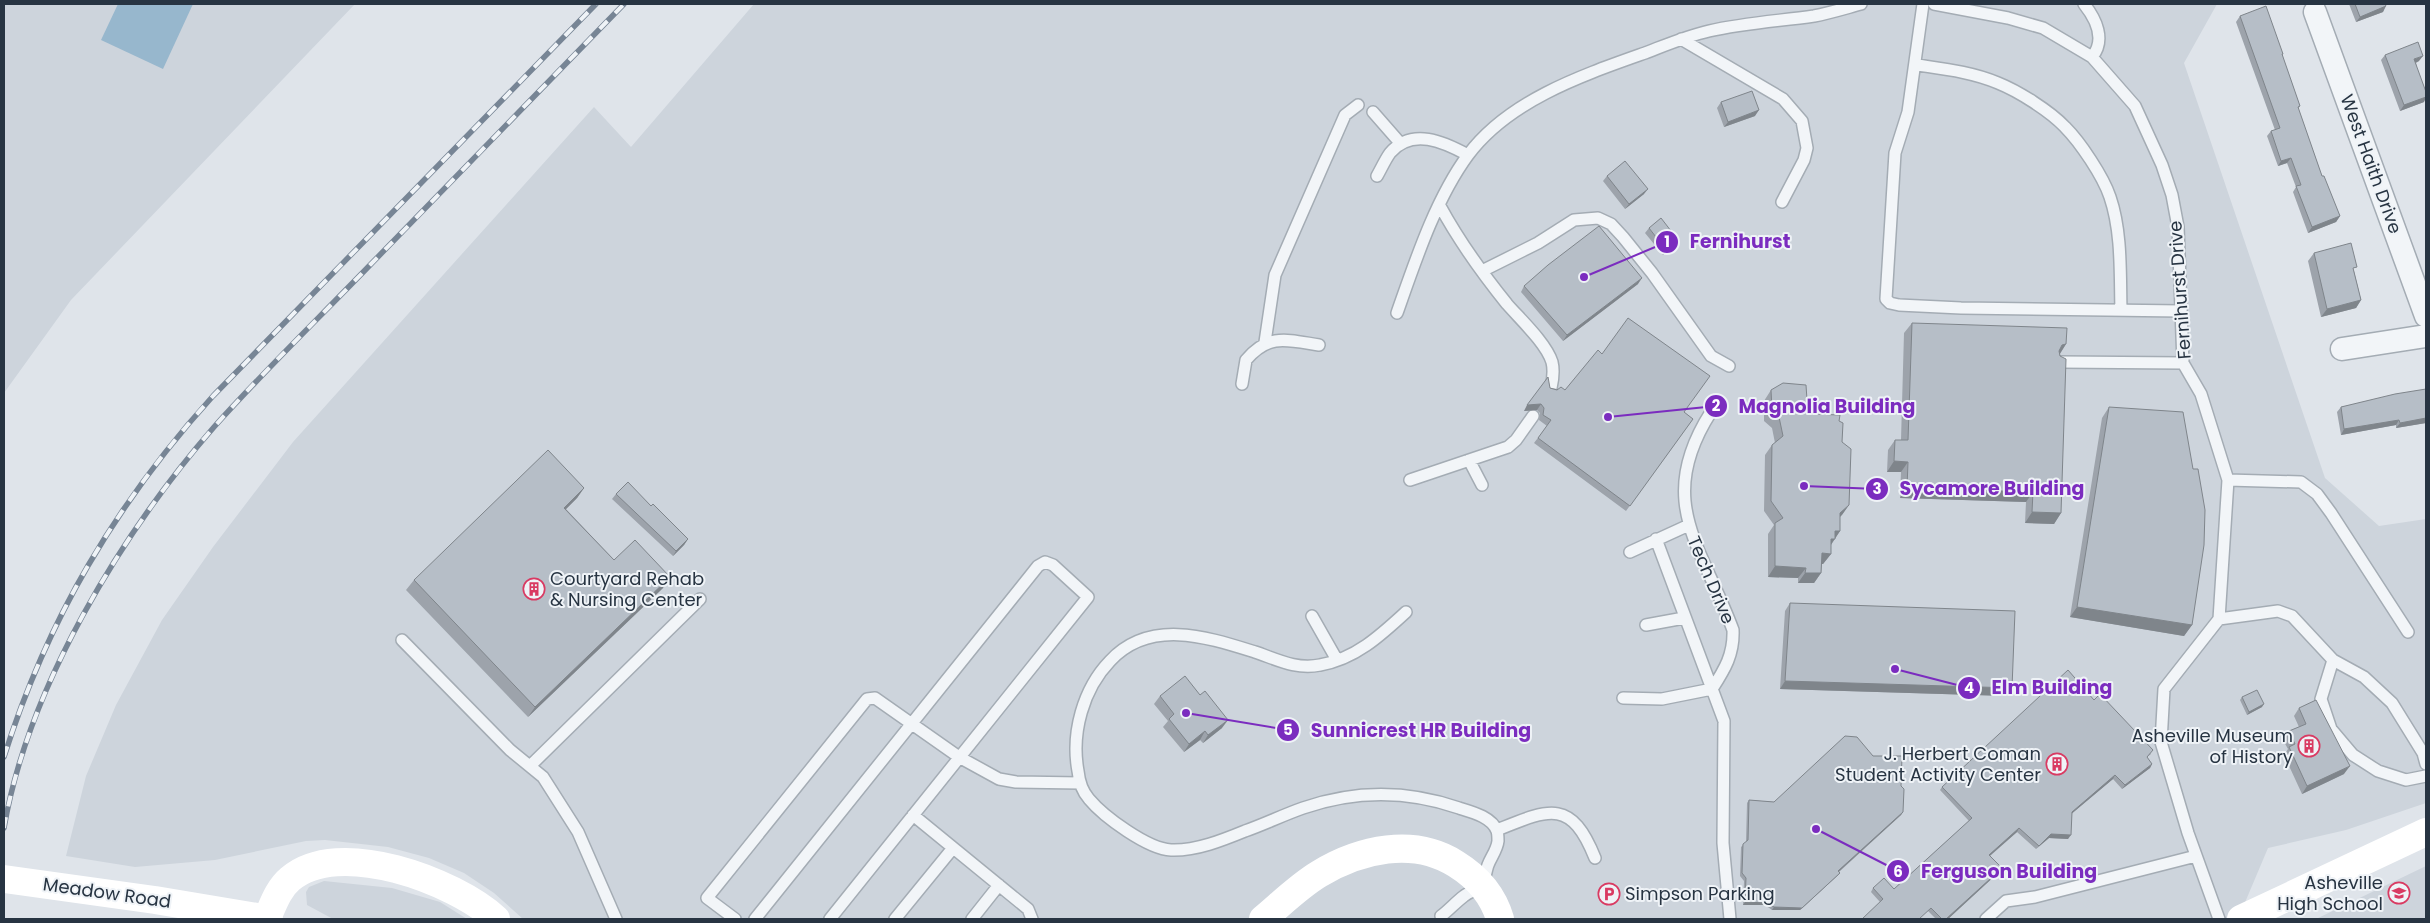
<svg xmlns="http://www.w3.org/2000/svg" width="2430" height="923" viewBox="0 0 2430 923" font-family="Poppins,sans-serif">
<style>
.built{fill:#cdd4dc}
.water{fill:#97b7cd}
.lines{fill:none;stroke-linecap:round;stroke-linejoin:round}
.lane-casing{stroke:#a4acb4;stroke-width:14}
.street-casing{stroke:#a4acb4;stroke-width:25}
.lane{stroke:#f2f5f8;stroke-width:11}
.street{stroke:#f2f5f8;stroke-width:22}
.secondary{stroke:#fff;stroke-width:28}
.rail-casing{stroke:#778595;stroke-width:5.5}
.rail{stroke:#eff3f7;stroke-width:4;stroke-dasharray:11;stroke-linecap:butt}
.wall{fill:#9da3ab}
.shaded-wall{fill:#7f858b}
.building{fill:#b6bec7;stroke:#7f858b}
.labels{text-anchor:middle;stroke-width:4;stroke-linejoin:round;paint-order:stroke}
.street-label{font-size:18px;fill:#273442;stroke:#eff3f7}
.poi-label{font-size:18px;fill:#273442;stroke:#eff3f7;text-anchor:end}
.leader{fill:none;stroke:#7b2cbf;stroke-width:2}
.callout-dot{fill:#7b2cbf;stroke:#eff3f7;stroke-width:2}
.mark-label{font-size:15px;text-anchor:middle;font-weight:bold;fill:#fff}
.callout-label{font-size:19px;text-anchor:middle;font-weight:bold;fill:#7b2cbf;stroke:#eff3f7;stroke-width:4;stroke-linejoin:round;paint-order:stroke}
</style>
<rect width="100%" height="100%" fill="#dfe4ea"/>
<path class="built" d="M4,4H355L71,300L4,393Z
M754,4H2217L2184,63L2325,478L2379,526L2426,519V803L2346,830L2268,848L2238,919H523L494,893L464,873L429,858L388,847L325,840L306,841L215,860L135,867L66,856L86,776L116,705L162,620L213,547L293,442L594,107L631,147Z
M2426,866V919H2316Z
M324,881L392,888L440,902L467,919H333L307,905L306,892L309,887Z"/>
<path class="water" d="M118,4H193L163,69L101,40Z"/>
<g class="lines">
<g class="lane-casing">
<path id="lane" d="M1923,4L1908,112L1895,153L1886,299L1890,303L1899,305L1961,308L2181,311
M1934,4L2008,18L2043,28L2092,57L2135,106L2162,165L2172,195L2178,227L2183,363L2201,394L2228,480L2219,619L2164,689L2161,742L2188,833L2219,919
M2084,4C2096,19 2106,40 2092,57
M1681,39L1783,99L1802,121L1807,148L1804,160L1782,202
M1917,65C1944,69 1972,72 1998,83C2018,91 2050,111 2065,127C2080,142 2103,176 2110,197C2122,232 2120,274 2121,310
M1373,112L1401,144
M1377,176C1381,169 1385,160 1390,153C1412,127 1444,142 1468,155
M1440,206C1459,241 1482,273 1507,304C1520,319 1546,343 1552,362C1554,370 1553,379 1551,388
M1482,271L1538,243L1574,220L1598,218L1611,224L1623,237L1652,273L1711,356L1729,366
M1397,313C1415,262 1435,200 1468,155C1509,100 1583,75 1645,53C1666,45 1687,36 1709,31C1744,23 1779,21 1814,16C1830,13 1846,8 1861,4
M1265,342L1275,275L1345,115L1358,105
M2059,362L2183,363
M1242,384L1246,360C1269,333 1287,340 1319,345
M1711,412C1654,501 1702,546 1733,630C1734,654 1725,669 1712,689
M1469,460L1482,485
M1410,480L1508,447L1516,440L1533,416
M2228,480L2301,482L2317,494L2331,513L2408,632
M1656,539L1724,721L1723,843L1730,919
M1630,552L1689,525
M1406,612C1380,636 1355,659 1320,665C1296,670 1276,659 1255,652C1207,637 1150,618 1110,661C1083,689 1071,733 1078,771C1079,781 1082,791 1089,799C1104,817 1148,849 1171,850C1196,851 1223,840 1245,831C1265,824 1283,815 1303,808C1355,790 1407,790 1459,808C1472,812 1492,817 1497,831C1498,834 1498,839 1498,841C1497,850 1491,857 1488,865C1486,870 1485,880 1482,885C1478,889 1469,892 1464,896C1456,902 1449,910 1441,916
M1312,616L1337,660
M2219,619L2278,611L2292,616L2333,660L2364,677L2392,703L2423,753L2426,764
M1646,625L1684,618
M402,640L510,750L543,777L578,832L616,919
M2333,660L2321,699L2331,729L2353,755L2378,771L2406,780L2426,776
M1623,698L1662,699L1712,689
M530,766L700,599
M913,815L1028,909L1032,919
M1497,830C1549,809 1571,798 1595,858
M735,919L707,898L867,699L875,698L959,757L999,779L1016,782L1080,783
M755,919L1038,566L1045,562L1053,565L1088,597L830,919
M895,919L953,848
M972,919L999,885
M1986,919L2006,901L2035,897L2196,856"/>
</g>
<g class="street-casing">
<path id="street" d="M2315,12L2426,316
M2342,349L2426,336"/>
</g>
<use href="#lane" class="lane"/>
<use href="#street" class="street"/>
<path class="secondary" d="M4,879L155,900L269,919
M267,918C273,905 278,889 290,879C338,837 455,881 496,919
M1263,919C1281,904 1299,886 1319,874C1360,849 1414,837 1456,864C1477,877 1493,895 1500,919
M2241,919L2426,832"/>
<g class="rail-casing">
<path id="rail" d="M4,757C47,620 116,503 213,396L596,4
M4,828C28,687 121,534 214,427C264,371 319,318 371,264C456,177 540,90 624,4"/>
</g>
<use href="#rail" class="rail"/>
</g>
<path class="wall" d="M2349,4H2385L2383,12L2356,22Z
M2240,16L2283,54L2282,56L2300,106L2298,109L2322,176L2340,216L2336,222L2308,233L2293,192L2296,187L2287,163L2278,166L2267,136L2271,131L2275,130L2236,22Z
M2385,55L2419,61L2416,63L2424,102L2400,111L2381,60Z
M1721,102L1755,116L1724,127L1717,108Z
M1607,176L1644,194L1625,209L1603,181Z
M1649,228L1678,240L1674,246L1663,255L1645,233Z
M2314,253L2354,271L2361,300L2356,308L2321,317L2308,261Z
M1638,284L1563,341L1521,292L1524,286Z
M1912,323L2066,344L2060,354L2061,513L2054,524L2025,523L2026,502L1900,498L1901,472H1887L1888,450L1895,440H1901L1904,333Z
M1602,354L1693,419L1626,511L1534,443L1547,426L1539,420L1540,413L1537,410L1524,411L1550,388L1565,390Z
M2426,389V423L2396,428V425L2341,435L2337,412L2341,407Z
M1771,390L1807,400L1812,414L1839,421L1842,442L1849,505L1840,517V531L1831,545V554L1823,564H1822L1821,573L1814,583H1798V578L1768,577V534L1774,525L1764,511L1765,455L1772,445L1775,443L1772,428L1764,421V401Z
M2109,407L2193,469L2192,625L2184,636L2070,617L2102,418Z
M584,488L577,498L566,509L614,560L663,588L528,717L406,590L414,580Z
M616,494L651,506L688,539L684,545L673,556L612,499Z
M1790,603L2007,696L1780,689L1785,611Z
M1160,696L1222,728L1203,743L1200,740L1184,752L1163,727L1168,721L1154,704Z
M2242,697L2262,707L2247,715L2240,700Z
M2094,700L2151,754L2147,757L2152,764L2150,768L2122,789L2113,779L2072,813L2068,839L2049,838L2036,849L2017,832L1990,856L1999,872L1948,919H1936L1928,911L1880,902L1871,892L1873,888L1894,889L1969,821L1940,790L1942,787Z
M2299,708L2344,774L2302,794L2284,755L2288,749L2283,740L2289,731L2299,727L2294,716Z
M1873,756L1901,786L1903,812L1901,815L1839,872L1838,875L1800,910H1772L1765,905H1743L1744,881L1740,876L1741,847L1746,842L1747,803L1749,800L1774,802Z"/>
<path class="shaded-wall" d="M2386,6L2383,12L2356,22L2360,17Z
M2423,56L2419,61L2410,65L2414,59Z
M2426,97V98L2424,102L2400,111L2404,105Z
M1759,110L1755,116L1724,127L1728,122Z
M2291,158L2287,163L2278,166L2281,161Z
M1648,189L1644,194L1625,209L1629,204Z
M2340,216L2336,222L2308,233L2312,227Z
M1678,240L1674,246L1663,255L1666,250Z
M1642,278L1638,284L1563,341L1567,335Z
M2361,300L2356,308L2321,317L2327,309Z
M2066,344L2059,355L2055,356L2062,345Z
M1541,404L1537,410L1524,411L1527,405Z
M2426,418V423L2396,428L2400,423Z
M2399,420L2396,425L2341,435L2344,429Z
M1894,461L1908,462L1901,472H1887Z
M584,488L577,498L557,518L564,508Z
M1907,488L2033,492L2026,502L1900,498Z
M1849,505L1842,515L1833,523L1840,513Z
M2032,512L2061,513L2054,524L2025,523Z
M1835,531H1840L1828,549H1824Z
M688,539L684,545L673,556L676,551Z
M1822,553L1831,554L1823,564H1815Z
M1775,566L1806,568L1798,578L1768,577Z
M1805,573H1821L1814,583H1798Z
M670,577L663,588L528,717L535,707Z
M2077,607L2192,625L2184,636L2070,617Z
M1785,681L2012,688L2007,696L1780,689Z
M2264,704L2262,707L2247,715L2249,712Z
M1228,720L1222,728L1203,743L1208,735Z
M1205,731L1200,740L1184,752L1189,744Z
M2152,764L2150,768L2122,789L2125,785Z
M2350,766L2344,774L2302,794L2307,786Z
M2115,775L2113,779L2069,816L2072,812Z
M1903,812L1901,815L1836,874L1838,871Z
M2019,828L2017,832L1986,859L1989,855Z
M2051,834L2071,835L2068,839L2049,838L2036,849Z
M2002,868L1999,872L1948,919H1946Z
M1840,873L1838,875L1800,910H1772L1774,907Z
M1745,902L1767,903L1765,905H1743Z"/>
<path class="building" d="M2355,4H2385L2386,6L2360,17Z
M2266,6L2283,54H2282L2300,106L2298,107L2322,176H2324L2340,216L2312,227L2296,186L2301,185L2291,158L2281,161L2271,131L2280,128L2240,16Z
M2418,42L2423,56L2414,59L2426,92V97L2404,105L2385,55Z
M1752,91L1759,110L1728,122L1721,102Z
M1625,161L1648,189L1629,204L1607,176Z
M1661,218L1678,240L1666,250L1649,228Z
M1599,226L1642,278L1567,335L1524,286L1548,265Z
M2351,243L2357,267L2353,268L2361,300L2327,309L2314,253Z
M1628,318L1710,376L1684,412L1693,419L1630,506L1538,438L1551,420L1543,415L1544,408L1541,404L1527,405L1548,377L1550,388L1557,390L1561,387L1565,390L1598,350L1602,354Z
M1912,323L2067,328L2066,344L2062,345L2059,351L2060,356L2066,359L2061,513L2032,512L2033,492L1907,488L1908,462L1894,461L1895,440H1908Z
M1783,383L1806,385L1807,400H1813L1812,414L1840,415L1839,421L1843,423L1842,442L1851,449L1849,505L1840,513V531H1835V539H1831V554L1822,553L1821,573H1805L1806,568L1775,566V523L1783,518L1771,501L1772,445L1783,436L1779,417L1772,410L1771,390Z
M2426,389V418L2400,423L2399,420L2344,429L2341,407L2395,394Z
M2109,407L2183,412L2193,469H2198L2205,510L2204,545L2192,625L2077,607Z
M548,450L584,488L564,508L614,560L635,540L670,577L535,707L414,580Z
M628,482L651,506L653,504L688,539L676,551L616,494Z
M1790,603L2015,611L2012,688L1785,681Z
M2068,670L2094,700L2100,694L2153,750L2147,757L2152,764L2125,785L2115,775L2072,812L2071,835L2051,834L2039,846L2019,828L1989,855L2002,868L1946,919H1942L1931,908L1919,919H1862L1883,899L1873,888L1884,878L1894,889L1972,818L1942,787Z
M1185,676L1200,695L1205,691L1228,720L1208,735L1205,731L1189,744L1169,719L1174,714L1160,696Z
M2257,690L2264,704L2249,712L2242,697Z
M2316,700L2350,766L2307,786L2289,747L2295,744L2289,731L2306,724L2299,708Z
M1845,736L1857,737L1873,756H1902L1901,786L1904,789L1903,812L1838,871L1840,873L1802,908L1774,907L1767,903L1745,902L1746,878L1742,873L1743,844L1748,840L1749,800L1774,802Z"/>
<defs>
<g id="building-ring" transform="scale(1.125)"><circle r="9.5" fill="#eff3f7" stroke="#d93a62" stroke-width="1.5"/><path d="M-4-6H4V6H1V3H-1V6H-4ZM-2.5-4.3h1.7v1.8h-1.7ZM.8-4.3h1.7v1.8H.8ZM-2.5-1h1.7V.8h-1.7ZM.8-1h1.7V.8H.8Z" fill="#d93a62"/></g>
<g id="school-ring" transform="scale(1.125)"><circle r="9.5" fill="#eff3f7" stroke="#d93a62" stroke-width="1.5"/><path d="M0-5L7-2L0 1L-7-2ZM-4 1L0 2.5L4 1V4Q0 6-4 4Z" fill="#d93a62"/></g>
<g id="parking-ring" transform="scale(1.125)"><circle r="9.5" fill="#eff3f7" stroke="#d93a62" stroke-width="1.5"/><path d="M-3.5-5.5H1a3.5 3.5 0 0 1 0 7H-1V5.5H-3.5ZM-1-3.4V-.6H.8a1.4 1.4 0 0 0 0-2.8Z" fill="#d93a62"/></g>
</defs>
<g fill-rule="evenodd">
<use href="#building-ring" x="534" y="589"/>
<use href="#building-ring" x="2309" y="746"/>
<use href="#building-ring" x="2057" y="764"/>
<use href="#school-ring" x="2399" y="893"/>
<use href="#parking-ring" x="1609" y="894"/>
</g>
<g class="labels">
<g class="street-label">
<text transform="translate(2371 164) rotate(70)" y="6">West Haith Drive</text>
<text transform="translate(2180 290) rotate(-94)" y="6">Fernihurst Drive</text>
<text transform="translate(1711 580) rotate(67)" y="6">Tech Drive</text>
<text transform="translate(107 893) rotate(8)" y="6">Meadow Road</text>
</g>
<g class="poi-label">
<text x="550" y="585" text-anchor="start">Courtyard Rehab<tspan x="550" dy="21">&amp; Nursing Center</tspan></text>
<text x="2293" y="742">Asheville Museum<tspan x="2293" dy="21">of History</tspan></text>
<text x="2041" y="760">J. Herbert Coman<tspan x="2041" dy="21">Student Activity Center</tspan></text>
<text x="2383" y="889">Asheville<tspan x="2383" dy="21">High School</tspan></text>
<text x="1625" y="900" text-anchor="start">Simpson Parking</text>
</g>
</g>
<path class="leader" d="M1584 277L1667 242M1608 417L1716 406M1804 486L1877 489M1895 669L1969 688M1186 713L1288 730M1816 829L1898 871"/>
<g class="callout-dot">
<circle cx="1584" cy="277" r="5"/>
<circle cx="1608" cy="417" r="5"/>
<circle cx="1804" cy="486" r="5"/>
<circle cx="1895" cy="669" r="5"/>
<circle cx="1186" cy="713" r="5"/>
<circle cx="1816" cy="829" r="5"/>
<circle cx="1667" cy="242" r="12"/>
<circle cx="1716" cy="406" r="12"/>
<circle cx="1877" cy="489" r="12"/>
<circle cx="1969" cy="688" r="12"/>
<circle cx="1288" cy="730" r="12"/>
<circle cx="1898" cy="871" r="12"/>
</g>
<g class="mark-label">
<text x="1667" y="247">1</text>
<text x="1716" y="411">2</text>
<text x="1877" y="494">3</text>
<text x="1969" y="693">4</text>
<text x="1288" y="735">5</text>
<text x="1898" y="877">6</text>
</g>
<g class="callout-label">
<text x="1740" y="248">Fernihurst</text>
<text x="1827" y="413">Magnolia Building</text>
<text x="1992" y="495">Sycamore Building</text>
<text x="2052" y="694">Elm Building</text>
<text x="1421" y="737">Sunnicrest HR Building</text>
<text x="2009" y="878">Ferguson Building</text>
</g>
<rect width="2430" height="923" fill="none" stroke="#273442" stroke-width="10"/>
</svg>
